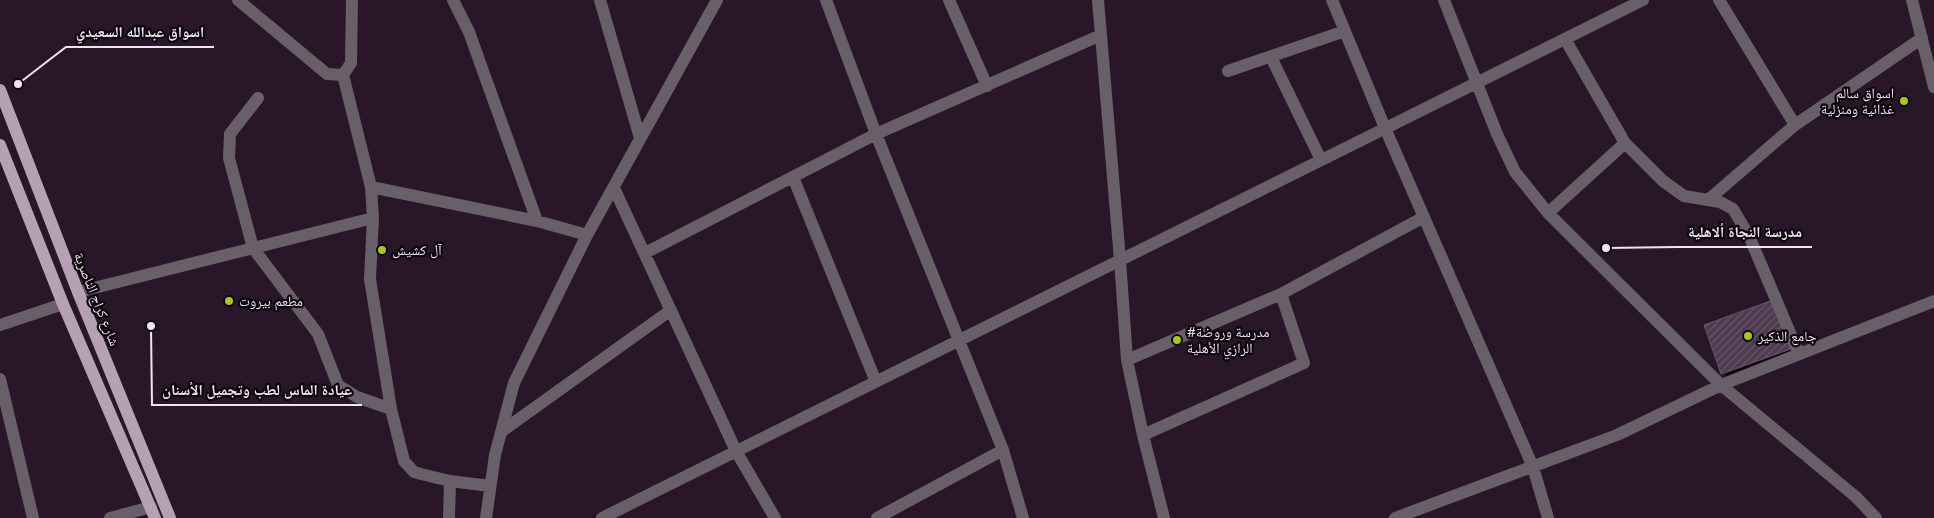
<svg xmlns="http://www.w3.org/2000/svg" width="1934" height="518" viewBox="0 0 1934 518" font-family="'Noto Sans','Noto Naskh Arabic',sans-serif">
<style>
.building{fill:url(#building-hatch);stroke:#695368;filter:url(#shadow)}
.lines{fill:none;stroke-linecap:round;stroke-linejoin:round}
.minor{stroke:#695f69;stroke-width:12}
.major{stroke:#b5a0b4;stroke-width:12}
.poi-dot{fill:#a7c81f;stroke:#0d060d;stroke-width:2}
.labels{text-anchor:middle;stroke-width:4.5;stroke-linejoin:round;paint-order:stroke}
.poi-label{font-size:14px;fill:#f1e4f1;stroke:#0d060d;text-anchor:start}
.street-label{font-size:14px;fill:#f1e4f1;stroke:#0d060d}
.leader{fill:none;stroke:#f1e4f1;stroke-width:2}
.callout-dot{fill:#f1e4f1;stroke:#0d060d;stroke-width:2}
.callout-label{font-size:15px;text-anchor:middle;font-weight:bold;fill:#f1e4f1;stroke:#0d060d;stroke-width:4.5;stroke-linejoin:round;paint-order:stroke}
</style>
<defs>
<pattern id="building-hatch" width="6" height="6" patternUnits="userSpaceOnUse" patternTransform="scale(1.25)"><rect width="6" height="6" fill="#4f3a4f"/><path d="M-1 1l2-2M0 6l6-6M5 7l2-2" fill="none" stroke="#695669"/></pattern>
<filter id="shadow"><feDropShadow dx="5.5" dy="3" stdDeviation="0" flood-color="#0009"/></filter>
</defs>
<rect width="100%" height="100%" fill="#291729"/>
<path class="building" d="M1773,300L1793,348L1721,374L1704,325Z"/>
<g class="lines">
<path class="minor" d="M238,0L327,74L343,75
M352,0L351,63L343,75L371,187L373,218L370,279L391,409L404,461L414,472L421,474L450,481L490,486
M453,0L469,32L537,221
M600,0L640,138
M826,0L876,134L1003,450L1023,518
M949,0L987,86
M1098,0L1120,260L1127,360L1143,435L1164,518
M1332,0L1385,128L1533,467L1548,518
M1444,0L1497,134L1515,172L1548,213L1721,385L1856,497L1876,518
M1719,0L1795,125
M1912,0L1934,87
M1565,39L1625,143L1663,181L1684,196L1720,202L1733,209L1749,236L1799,354
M1271,57L1321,160
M1228,71L1345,31
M258,98L230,134L229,158L253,248L318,334L338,385L357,397L391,409
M793,177L876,382
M371,187L537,221L587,235
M614,188L736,451L775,518
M1708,200L1795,125L1922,38
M1548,213L1625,143
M645,253L876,134L1101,35
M78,292L373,218
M0,325L63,304
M1127,360L1281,294L1424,217
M0,379L33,518
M501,432L671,310
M1143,435L1304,363L1281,294
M110,518L151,507
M449,518L450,481
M486,518L495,455L514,383L587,235L717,0
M602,518L1643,0
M877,518L1003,450
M1395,518L1617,435L1721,385L1934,301"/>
<path class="major" d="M0,90L78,292L170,518
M0,145L63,304L155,518"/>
</g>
<g class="poi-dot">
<circle cx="1904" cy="101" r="5"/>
<circle cx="382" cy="250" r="5"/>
<circle cx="229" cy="301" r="5"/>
<circle cx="1748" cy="336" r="5"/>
<circle cx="1177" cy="340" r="5"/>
</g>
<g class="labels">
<g class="poi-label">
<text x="1894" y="98" text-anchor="end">اسواق سالم<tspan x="1894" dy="16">غذائية ومنزلية</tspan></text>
<text x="392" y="255">آل كشيش</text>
<text x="239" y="306">مطعم بيروت</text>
<text x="1187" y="337">#مدرسة وروضة<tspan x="1187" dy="16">الرازي الأهلية</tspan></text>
<text x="1758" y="341">جامع الذكير</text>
</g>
<g class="street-label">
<text transform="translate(97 299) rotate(68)" y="5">شارع كراج الناصرية</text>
</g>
</g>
<path class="leader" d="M18 84L66 47H214M1606 248L1678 247H1812M151 326L152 405H362"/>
<g class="callout-dot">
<circle cx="18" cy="84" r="5"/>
<circle cx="1606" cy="248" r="5"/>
<circle cx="151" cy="326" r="5"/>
</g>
<g class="callout-label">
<text x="140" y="37">اسواق عبدالله السعيدي</text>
<text x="1745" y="237">مدرسة النجاة ألاهلية</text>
<text x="257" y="395">عيادة الماس لطب وتجميل الأسنان</text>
</g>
</svg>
